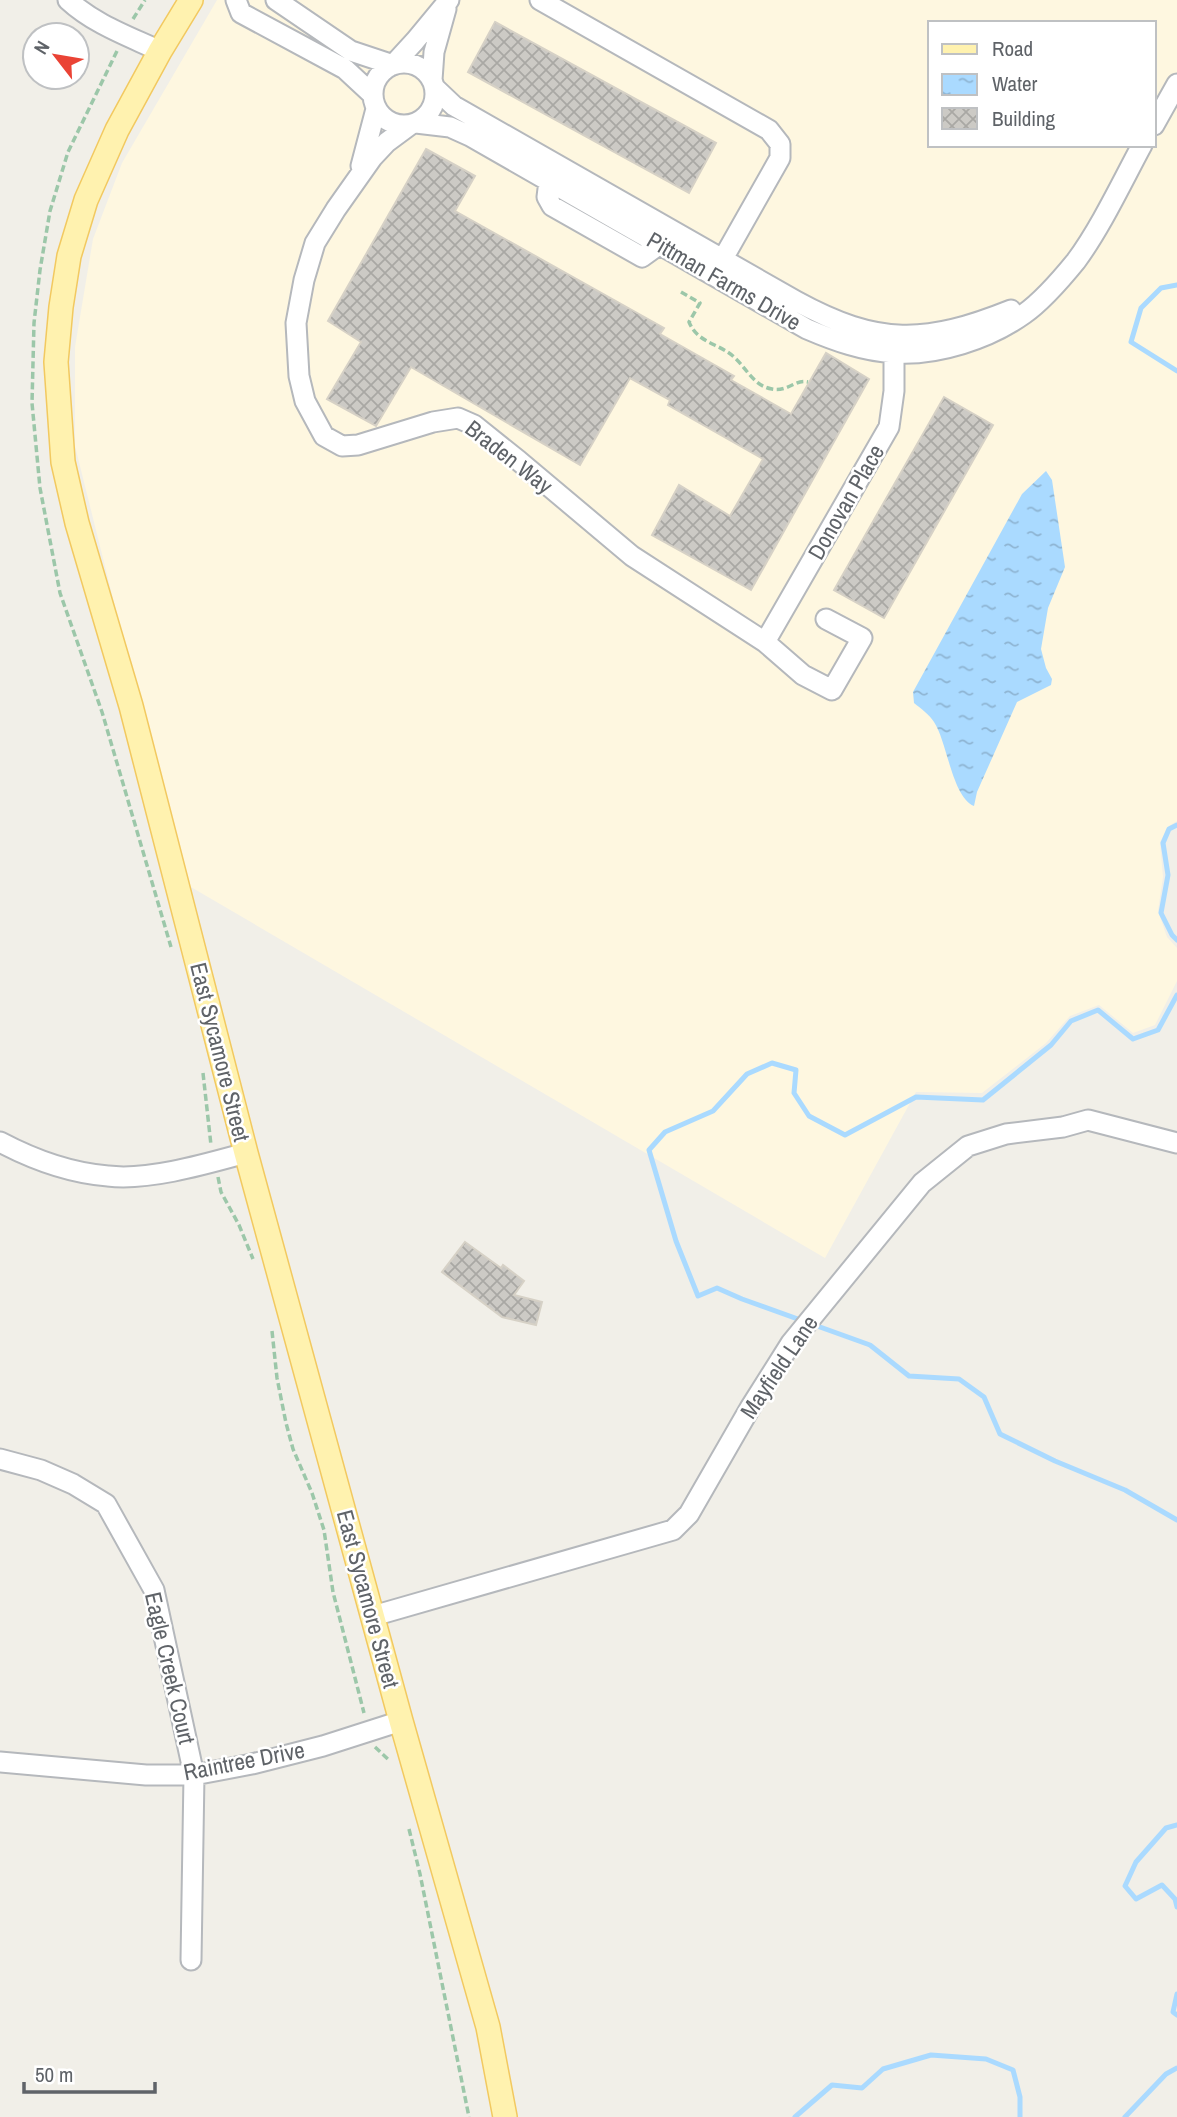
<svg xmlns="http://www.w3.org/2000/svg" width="1177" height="2117" viewBox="0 0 1177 2117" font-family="'Archivo Narrow',sans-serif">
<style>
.commercial{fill:#fef7e0;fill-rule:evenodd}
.water{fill:url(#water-ripples)}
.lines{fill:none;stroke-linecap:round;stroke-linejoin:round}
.stream{stroke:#aadaff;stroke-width:5}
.building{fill:url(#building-cross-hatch);stroke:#d6d1c6;stroke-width:2}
.minor-casing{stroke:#b5b8bc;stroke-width:23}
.major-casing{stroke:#f2c960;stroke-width:26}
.path{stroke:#9cc7a9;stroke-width:3.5;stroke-dasharray:7 3.5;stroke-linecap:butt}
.minor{stroke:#fff;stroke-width:19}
.major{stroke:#fff2af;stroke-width:23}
.labels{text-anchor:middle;stroke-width:5;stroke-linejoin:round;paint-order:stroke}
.street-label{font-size:23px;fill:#5f6368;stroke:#fff}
</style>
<defs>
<pattern id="water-ripples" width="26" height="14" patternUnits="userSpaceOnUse" patternTransform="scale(1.75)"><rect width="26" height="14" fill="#aadaff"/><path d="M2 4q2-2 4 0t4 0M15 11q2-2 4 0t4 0" fill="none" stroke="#8eb4d2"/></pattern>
<pattern id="building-cross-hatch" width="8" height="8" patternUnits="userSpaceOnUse" patternTransform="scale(1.75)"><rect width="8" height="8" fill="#cccac5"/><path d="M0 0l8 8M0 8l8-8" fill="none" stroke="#a9a8a4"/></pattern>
</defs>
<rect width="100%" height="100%" fill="#f1efe8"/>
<path class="commercial" d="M217,0H1177V821L1169,826L1160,842L1163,877L1158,911L1167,937L1177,948V981L1155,1025L1133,1033L1099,1005L1070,1016L1046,1043L982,1093L916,1092L825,1258L184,883L75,446V347L93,239L122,163ZM930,23H1154V145H930Z"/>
<path class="water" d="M1046,471L1052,480L1065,567L1048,608L1041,649L1046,668L1052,679L1051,685L1017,702L977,792L974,806C952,797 947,741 934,722C930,715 920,708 914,703L913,692L1022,494Z"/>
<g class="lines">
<path class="stream" d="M1177,285L1161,288L1141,308L1131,342L1177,371
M1177,825L1169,829L1163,843L1168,875L1161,913L1172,935L1177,940
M1177,995L1158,1030L1133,1039L1098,1010L1071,1021L1051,1045L983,1100L916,1097L845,1135L809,1116L794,1093L796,1070L772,1063L747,1074L713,1111L665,1132L649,1150L676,1241L698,1296L717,1288L742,1299L870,1345L909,1376L959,1379L984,1397L1000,1434L1055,1461L1125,1490L1177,1520
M1177,1825L1166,1828L1136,1862L1125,1886L1136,1899L1162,1885L1175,1899L1177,1907
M1177,1994L1173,2012L1177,2015
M795,2117L832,2085L862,2088L883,2069L931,2055L986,2059L1013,2070L1020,2097V2117
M1125,2117L1166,2074L1177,2068"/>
</g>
<path class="building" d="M495,22L716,143L689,193L468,72Z
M426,149L475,176L455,211L664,328L660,334L734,376L731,380L791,414L826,353L869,379L751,590L652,535L679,485L730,516L763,459L668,405L670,400L630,378L580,465L411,367L376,426L327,399L361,342L328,321Z
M944,397L993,425L884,618L834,590Z
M465,1242L501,1268L503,1265L524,1281L514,1295L542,1302L536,1325L502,1317L442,1272Z"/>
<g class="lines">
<g class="minor-casing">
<path id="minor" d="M68,0C94,24 128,36 160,51
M236,0L241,13L345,69L373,95
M276,0L351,51L393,65L415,41L449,0
M540,0L769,130L780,144V158L716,271
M373 94a31 31 0 1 1 62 0a31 31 0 1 1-62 0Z
M432,80L434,52L446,9
M435,88L454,106L796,301C878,346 926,344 1011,310
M416,123L450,127L470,136L807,329C835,341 863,351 894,353C937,356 989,339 1024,314C1041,302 1063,277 1076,261C1101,227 1122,182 1142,145
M410,125L387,142L372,158L336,209L315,243L304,280L296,323L299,376L305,401L324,436L342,446L358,445L433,422L458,418L474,425L519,461L632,556L765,642L803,675L832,690L862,638L826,619
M1154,125L1177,84
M361,166L376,109
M549,181L547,197L552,206L642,257L660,244
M765,642L889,427L894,391V340
M0,1142C34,1160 69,1173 108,1176C148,1181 206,1164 246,1153
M0,1459L41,1470L73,1484L106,1504L154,1590L194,1775L191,1960
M373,1616L673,1530L689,1514L750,1408L791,1343L922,1183L968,1146L1006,1134L1063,1127L1088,1120L1177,1143
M0,1762L146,1775H194L252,1764L323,1746L401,1721"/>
</g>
<g class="major-casing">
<path id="major" d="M191,0L160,51L117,130L86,200L69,256L61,307L56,362L63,462L77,523L131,706L246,1153L401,1721L488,2027L505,2117"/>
</g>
<path class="path" d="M133,19L145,0
M117,51L68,152L50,211L40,270L34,323L32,403L40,488L60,593L102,712L171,947
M681,292L700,303L689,322C698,344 720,343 735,358C747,369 754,386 772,389C788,392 795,379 808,382
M203,1073L211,1145
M218,1177L221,1192L239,1225L253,1259
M272,1331L277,1378L286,1423L293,1449L312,1493L324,1530L333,1592L364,1713
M375,1747L390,1761
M409,1829L420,1874L469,2117"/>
<use href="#minor" class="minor"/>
<use href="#major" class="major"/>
</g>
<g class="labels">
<g class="street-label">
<text transform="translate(724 281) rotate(30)" y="8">Pittman Farms Drive</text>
<text transform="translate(509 457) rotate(38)" y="8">Braden Way</text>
<text transform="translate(846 502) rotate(-60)" y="8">Donovan Place</text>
<text transform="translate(220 1052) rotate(76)" y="8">East Sycamore Street</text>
<text transform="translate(779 1367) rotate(-56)" y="8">Mayfield Lane</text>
<text transform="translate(368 1599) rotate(75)" y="8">East Sycamore Street</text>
<text transform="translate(170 1668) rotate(77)" y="8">Eagle Creek Court</text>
<text transform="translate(244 1761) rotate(-11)" y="8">Raintree Drive</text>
</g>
</g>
<rect x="928" y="21" width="228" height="126" fill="#ffffff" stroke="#bfc1c3" stroke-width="2"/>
<rect x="942" y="44" width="35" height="10" fill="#fff2af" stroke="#bfc1c3" stroke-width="2"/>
<text x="992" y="56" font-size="21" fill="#5f6368">Road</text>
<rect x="942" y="74" width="35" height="21" fill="url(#water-ripples)" stroke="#bfc1c3" stroke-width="2"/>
<text x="992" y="91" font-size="21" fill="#5f6368">Water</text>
<rect x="942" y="108" width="35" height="21" fill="url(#building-cross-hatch)" stroke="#bfc1c3" stroke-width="2"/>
<text x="992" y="126" font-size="21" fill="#5f6368">Building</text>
<g transform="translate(56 56) rotate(301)"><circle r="33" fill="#ffffff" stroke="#bfc1c3" stroke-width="2"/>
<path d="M0-5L12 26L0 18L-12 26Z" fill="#ea4335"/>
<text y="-10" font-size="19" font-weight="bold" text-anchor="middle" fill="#5f6368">N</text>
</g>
<path d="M24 2082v10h131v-10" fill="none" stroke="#5f6368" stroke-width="3.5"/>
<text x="35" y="2082" font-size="21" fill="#5f6368" stroke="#ffffff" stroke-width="5" paint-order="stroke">50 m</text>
</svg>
